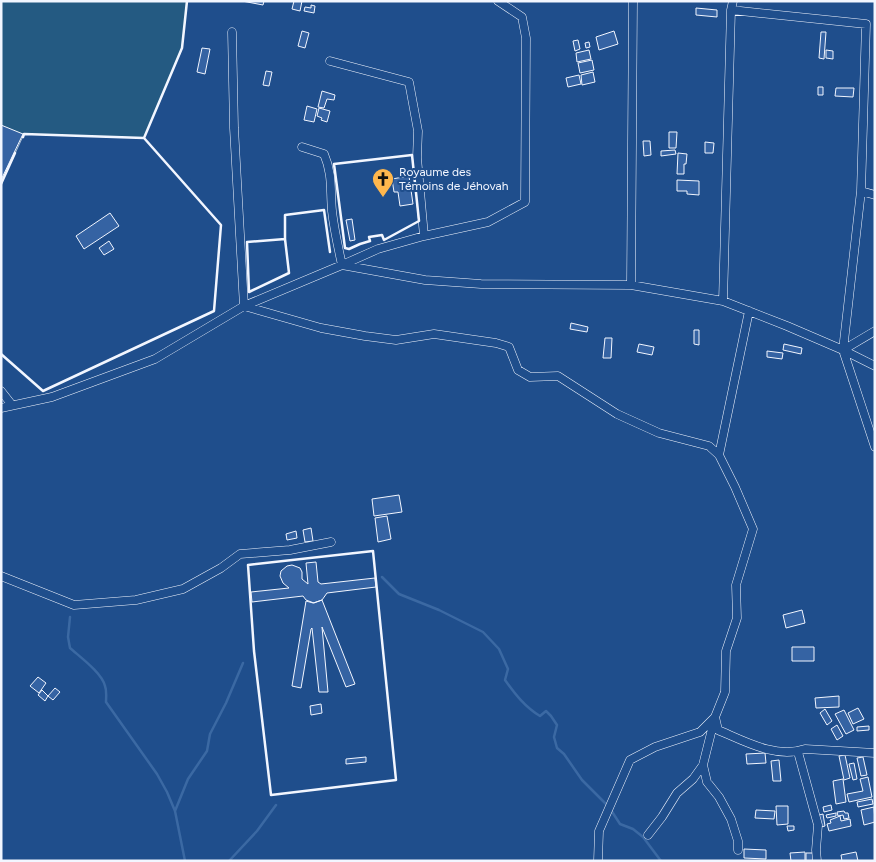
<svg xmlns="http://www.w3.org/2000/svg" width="876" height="862" viewBox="0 0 876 862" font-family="Figtree,sans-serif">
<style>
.green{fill:#245a82;stroke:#a8bbd7}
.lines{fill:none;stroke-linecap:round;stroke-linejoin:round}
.stream{stroke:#3b69a3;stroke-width:2.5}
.building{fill:#3563a3;stroke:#f2f6ff}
.street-casing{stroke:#f2f6ff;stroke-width:9}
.street{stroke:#1f4e8c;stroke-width:8}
.wall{stroke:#f2f6ff;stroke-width:2.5}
.labels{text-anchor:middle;stroke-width:4;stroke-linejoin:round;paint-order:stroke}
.poi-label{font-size:12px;fill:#f2f6ff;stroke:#1f4e8c;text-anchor:start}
</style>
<rect width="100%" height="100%" fill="#1f4e8c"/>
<path class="green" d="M1,1H187L182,48L144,138L24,134L1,184Z"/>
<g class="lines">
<path class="stream" d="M382,577L399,594L439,610L483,632L499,649L508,669L505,680C515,694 525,707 540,716L546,711L551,716L557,725L554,737L557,748L564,754L582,780L609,807L620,824L633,829L643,837L661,861
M70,617L68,637L70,648C80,657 102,673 105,686C107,691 106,697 106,702L157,774L167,792L175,811L185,861
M175,811L188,779L207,751L210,734L226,703L243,663
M229,861L257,831L276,805"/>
</g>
<path class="building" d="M242,1H264L263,5Z
M294,1H302L300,11L292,9Z
M311,5L315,6L314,13L304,11L305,7L311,8Z
M696,8L717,10V17L696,15Z
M302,31L309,33L305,48L298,46Z
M614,31L618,44L599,50L596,37Z
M821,32H826L824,59L819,58Z
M578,40L580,49L575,51L573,41Z
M589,42L590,47L586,48L585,43Z
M202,48L210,49L205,74L197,72Z
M589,50L591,59L577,62L576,53Z
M826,50L833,51V59L826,58Z
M592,60L594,70L580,73L578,63Z
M266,71L272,72L269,86L263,85Z
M593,72L595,82L582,85L581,75Z
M579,75L581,84L568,87L566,78Z
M818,87H823V95H818Z
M836,88H854L853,97L835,96Z
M322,91L335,95L334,100L327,99L324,108L318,107Z
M307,106L317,109L314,122L304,120Z
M319,108L330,111L327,122L321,120L322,118L317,116Z
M1,125L23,134L1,180Z
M669,132H677L676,148H669Z
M643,141H650L651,155L644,156Z
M705,142L714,143L713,153H705Z
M675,150L676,154L661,156V151Z
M678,153L687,154L686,164H684V174H677Z
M409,176L413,204L400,206L398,192H394L392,179Z
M677,180L699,181V195L687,194V191H677Z
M110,213L119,226L84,249L76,236Z
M352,219L355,240L350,241L346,220Z
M109,241L114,249L104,255L99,248Z
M571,323L588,327L587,332L570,329Z
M694,330H699V345L694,344Z
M605,338H612L611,358H603Z
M639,344L654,347L652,355L637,352Z
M784,344L802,348L801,354L783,350Z
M767,351L783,353L782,359L767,357Z
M399,495L402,512L374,516L372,499Z
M387,516L391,539L378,542L375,518Z
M311,528L313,541L305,542L303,530Z
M296,531L297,538L287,540L286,534Z
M316,562L318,582L321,584L375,578L376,587L327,593L322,600L314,603L306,600L303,596L252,602L251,592L289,588L283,583L280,576L281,571L287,566L292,565L300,568L302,572V579L308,584L306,563Z
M322,600L355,684L346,687L322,627L328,692H319L312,628L311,629L301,688L292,686L306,601L313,603Z
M802,610L805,623L786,628L783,615Z
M792,647H814V661H792Z
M38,677L46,683L39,693L30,686Z
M55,688L60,692L53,700L48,696Z
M42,690L48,696L45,701L38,695Z
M839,696V707L816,708L815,698Z
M321,704L322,713L311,715L310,706Z
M858,708L864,719L853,724L848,713Z
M825,709L832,721L827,725L820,713Z
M844,710L854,730L846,734L835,714Z
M837,725L843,736L837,740L831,729Z
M869,726V730L857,731V727Z
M765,753L766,763L747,764L746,754Z
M845,755L850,778L844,780L839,756Z
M366,757V762L346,764V759Z
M863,757L867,775L861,776L857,758Z
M779,760L781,781H773L771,761Z
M854,763L857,779L853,780L849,764Z
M868,777L872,797L849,802L847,794L863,791L860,779Z
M843,779L846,802L836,804L833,781Z
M872,799L873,804L858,807L857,802Z
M831,805L832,810L824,812L823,807Z
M776,806H788V824L777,825Z
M874,807L875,822L864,825L861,810Z
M756,810L775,811L774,819L755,818Z
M844,811L845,813H848L849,818L844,819L843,815L838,816L837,812Z
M836,813V816L827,818L826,815Z
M823,814L825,826L821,827L819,815Z
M840,816L841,821L850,819L851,826L829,831L827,824L831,823L830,820Z
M787,826H794V830L788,831Z
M744,849L766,850V859L744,858Z
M805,852V861H791L790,853Z
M856,852L858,861H842L841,855Z
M806,853H814V861H806Z"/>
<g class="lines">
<g class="street-casing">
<path id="street" d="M731,10L866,24L861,191L843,350L875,447
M232,32L234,128L244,306L321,328L365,336L396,340L434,334L496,343L509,347L518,370L530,377L558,376L617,414L659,433L709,446L719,455L735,487L753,529L736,585L737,618L726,651L725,692L715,717L700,732L655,747L630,760L599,831L598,861
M330,61L409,82L418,131L417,158L424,236
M302,147L324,154C333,175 330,190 332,211C334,229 338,247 342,265L378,249L424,236L488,222L525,202L526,38L522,17L498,1
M861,191L875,195
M631,285L633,1
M723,301L731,10L733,1
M843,350L875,331
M1,391L12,405
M1,408L52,397L155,359L244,306L342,265L425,280L481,284L631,285L723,301L787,326L843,350L875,366
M719,455L749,311
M1,576L74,605L136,600L183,589L221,568L240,554L290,550L331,542
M798,752L818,825L816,850L817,861
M703,765L707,782L719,797L731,819L738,841V850
M648,835L662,817L677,793L693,779L703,765L715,717L718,730C744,741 776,759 805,749L875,753"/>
</g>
<use href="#street" class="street"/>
<path class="wall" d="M23,137L24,134L144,138L182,48L187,1
M412,155L419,221L384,240L382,235L369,237L370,241L360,244L349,249L345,248L334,164Z
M1,184L15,153
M285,239L289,273L249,292L247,242Z
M285,239V215L324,210L330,252
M1,354L43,391L214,311L221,225L144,138
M373,551L396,780L271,795L254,651L248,565Z"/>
</g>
<defs>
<g id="church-pin" transform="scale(1.125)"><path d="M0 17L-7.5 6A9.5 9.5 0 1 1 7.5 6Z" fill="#ffb74d" stroke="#1f4e8c"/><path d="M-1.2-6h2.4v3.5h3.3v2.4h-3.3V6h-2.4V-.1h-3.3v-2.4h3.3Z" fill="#111"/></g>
</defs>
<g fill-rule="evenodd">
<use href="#church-pin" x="383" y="179"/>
</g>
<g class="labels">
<g class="poi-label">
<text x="399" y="176">Royaume des<tspan x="399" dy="14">Témoins de Jéhovah</tspan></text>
</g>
</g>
<rect width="876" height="862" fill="none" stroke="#f2f6ff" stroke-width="5"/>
</svg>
